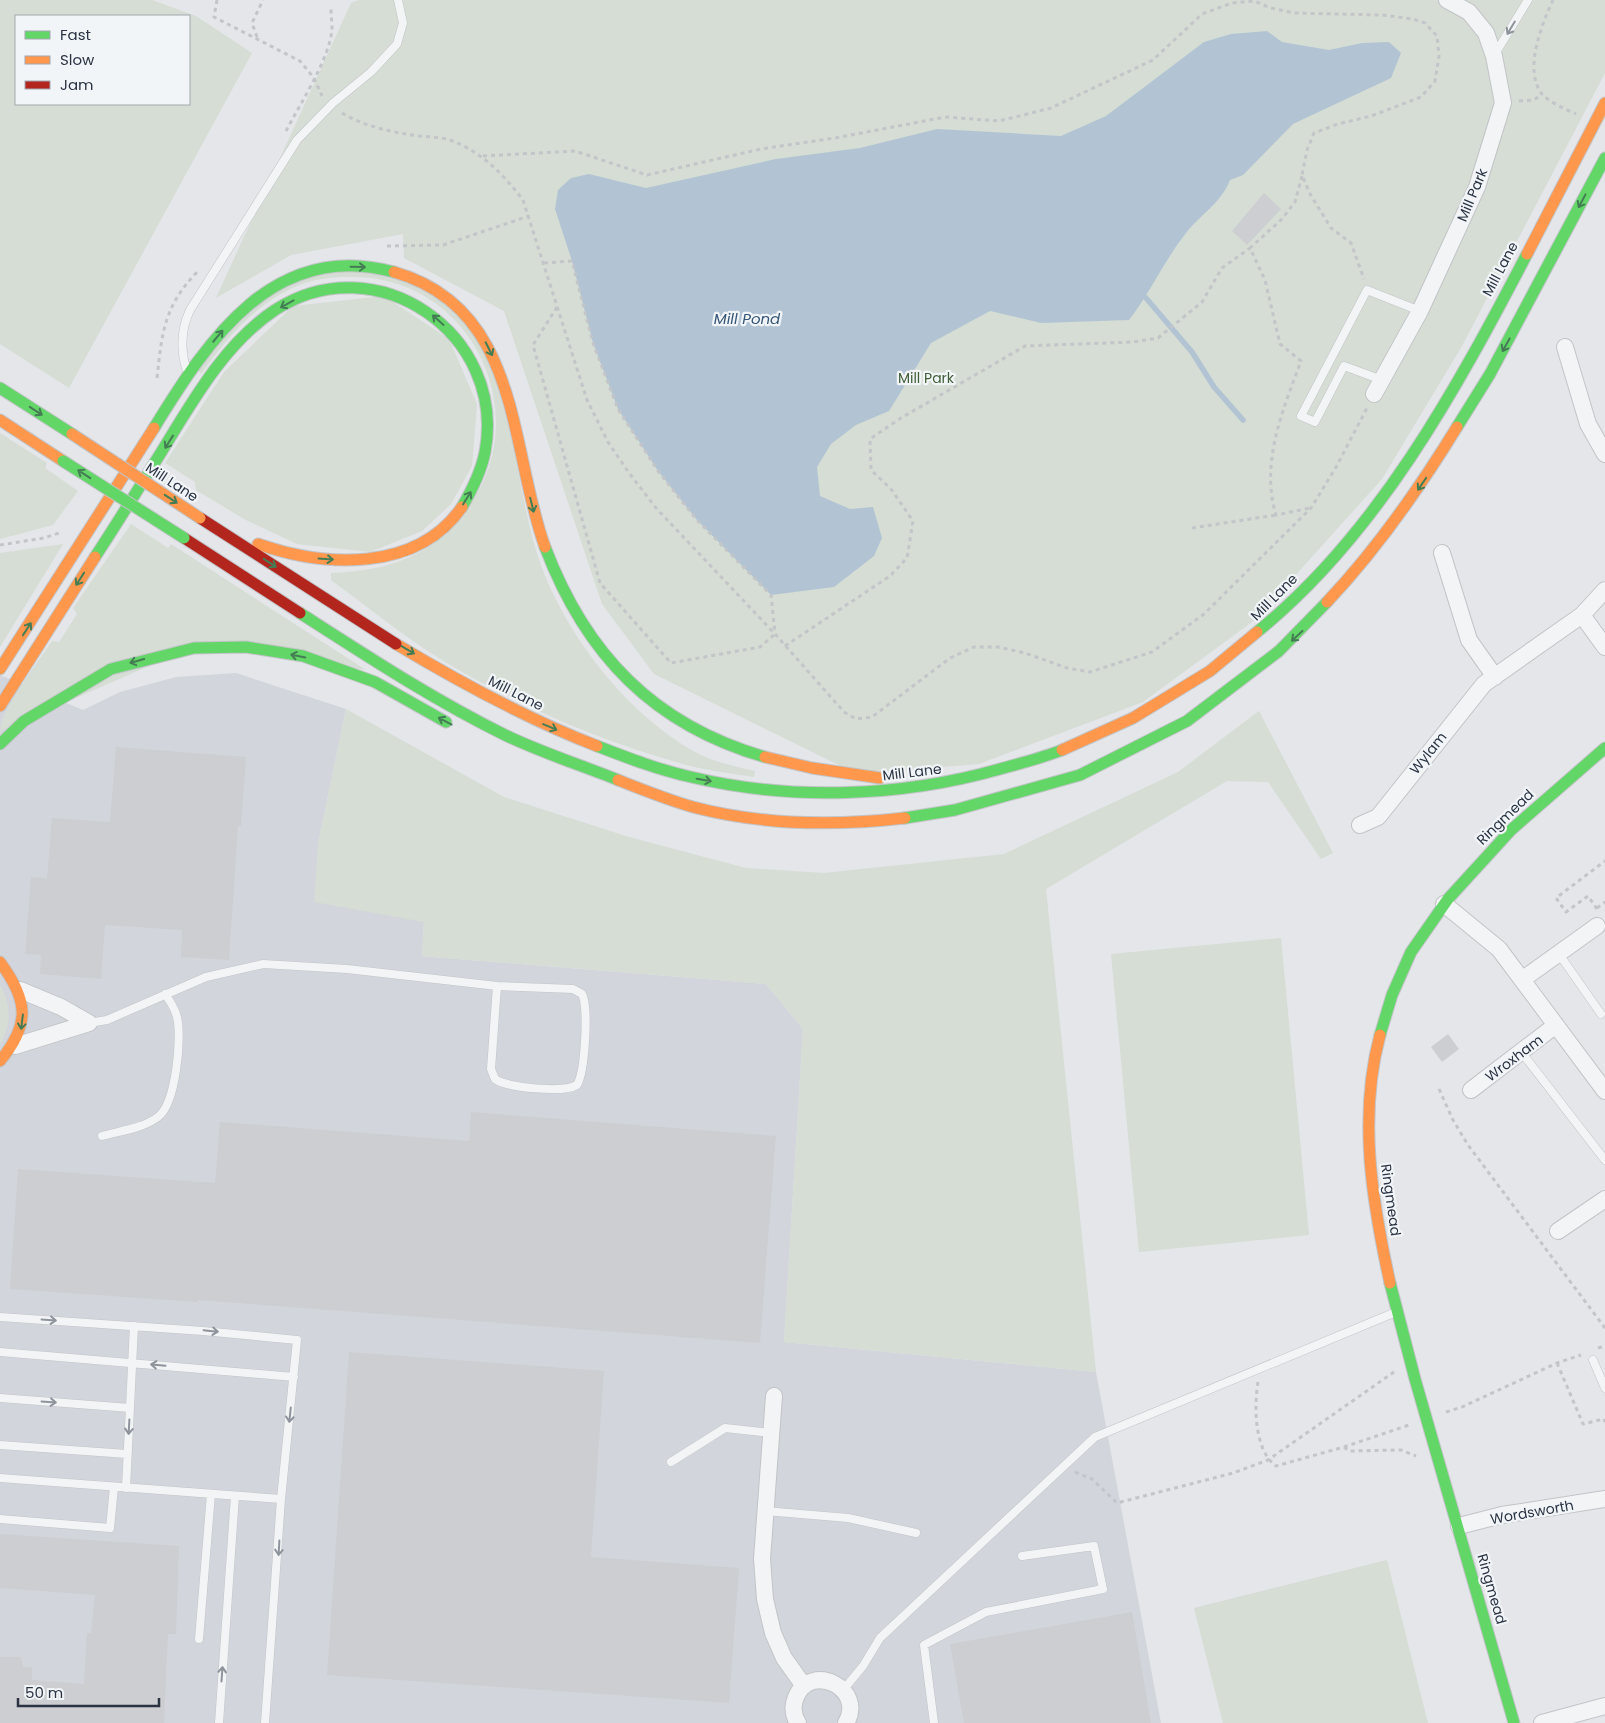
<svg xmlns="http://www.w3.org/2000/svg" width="1605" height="1723" viewBox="0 0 1605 1723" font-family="Poppins,sans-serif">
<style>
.built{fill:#d2d6dc}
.green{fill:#d5ddd4;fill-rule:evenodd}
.water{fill:#b2c4d3}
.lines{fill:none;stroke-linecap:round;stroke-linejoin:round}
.stream{stroke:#b2c4d3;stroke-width:5.5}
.building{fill:#ccced1}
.lane-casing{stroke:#c2c4c7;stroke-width:9}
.street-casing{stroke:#c2c4c7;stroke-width:18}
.fast-casing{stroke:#c2c4c7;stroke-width:13}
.slow-casing{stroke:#c2c4c7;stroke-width:13}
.jam-casing{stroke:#c2c4c7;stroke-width:13}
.path{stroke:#c3c5c9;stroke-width:3;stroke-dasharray:4 4;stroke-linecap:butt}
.lane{stroke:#f3f4f6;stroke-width:8}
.street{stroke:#f3f4f6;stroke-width:16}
.fast{stroke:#63d668;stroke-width:11}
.slow{stroke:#ff974d;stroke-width:11}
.jam{stroke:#b3261e;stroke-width:11}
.fast-bridge-casing{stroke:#c0c3c6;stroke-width:13;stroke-linecap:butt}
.slow-bridge-casing{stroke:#c0c3c6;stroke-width:13;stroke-linecap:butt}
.fast-bridge{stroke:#63d668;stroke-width:11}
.slow-bridge{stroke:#ff974d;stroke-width:11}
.oneway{stroke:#8e949c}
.oneway2{stroke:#447d54}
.labels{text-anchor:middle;stroke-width:4.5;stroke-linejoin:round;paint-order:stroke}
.street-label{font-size:14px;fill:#2a3443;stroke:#f2f5f8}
.park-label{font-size:14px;fill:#405f37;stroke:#f2f5f8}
.water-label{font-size:15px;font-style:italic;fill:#345577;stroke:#f2f5f8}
</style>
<rect width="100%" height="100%" fill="#e4e6e9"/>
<path class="built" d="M236,673L346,709L318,844L424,922L422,956L766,984L803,1029L784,1342L1096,1372L1161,1723H0V675L83,710L120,692L176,677Z"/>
<path class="green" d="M0,0H152L196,16L252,53L69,388L0,344ZM16,16H189V104H16Z
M359,0H1605V73L1462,346L1382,479L1256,619L1143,702L979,764L857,774L654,674L602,604L504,311L404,258L403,234L291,255L216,298L351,3Z
M349,271C515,280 501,432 536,550C559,628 628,718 701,755C718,763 737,767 755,771L754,777C728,773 702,770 676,762C601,741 525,708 457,669C413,644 372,610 331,580V573C388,571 434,556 468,508C538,412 469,273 348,277C331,277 313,279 297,286C255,304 227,338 201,374L198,369C239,312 277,276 349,271Z
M384,296L449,339L477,404L472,466L451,504L422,531L370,552L297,544L244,519L196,490L195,482L165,463L224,372L293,306Z
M0,433L47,463L45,468L78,491L53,525L0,539Z
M131,524L168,548L171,544L366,670L204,642L0,731C0,710 39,661 52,641L59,642L77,614L73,608Z
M63,544L0,647V553Z
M346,709L504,797L629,837L746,868L824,873L1004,854L1178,772L1259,711L1333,853L1321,859L1268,782L1227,781L1046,889L1096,1372L784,1342L803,1029L766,984L422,956L424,922L314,902L318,844Z
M1281,938L1309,1235L1139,1252L1111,954Z
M0,985C11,1003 12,1026 0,1044Z
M1387,1560L1428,1723H1223L1194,1608Z"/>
<path class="water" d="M1267,31L1282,42L1329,50L1362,43L1389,42L1401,53L1391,78L1293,124L1243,175L1230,180C1222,202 1200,215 1186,233C1164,261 1150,293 1129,320L1041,323L990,311L931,343L889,411L856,425L831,444L817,467L820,496L850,509L873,507L882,538L874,556L834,587L771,595L697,520L658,471L618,409L593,343L572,261L555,209L558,190L571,178L589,174L646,188L776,159L860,148L937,129L1061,136L1106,116L1204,42L1231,34Z"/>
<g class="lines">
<path class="stream" d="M1146,298L1192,352L1214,387L1243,420"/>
</g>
<path class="building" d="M1264,193L1281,209L1247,245L1232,231Z
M116,747L246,757L241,826H238L229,960L181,957L182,930L105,925L101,979L40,974L41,955L25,954L31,877L47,878L52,818L110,822Z
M1448,1034L1459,1049L1442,1062L1431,1047Z
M471,1112L776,1136L760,1343L198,1300V1302L10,1289L18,1169L215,1183L220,1122L469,1141Z
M349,1352L604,1371L591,1557L739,1568L729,1703L327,1675Z
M0,1534L179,1546L176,1634H168L164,1723H0V1657H21L23,1667H32V1680L84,1684L87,1633H91L95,1595L0,1588Z
M1132,1612L1151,1723H964L950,1644Z"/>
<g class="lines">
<g class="lane-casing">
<path id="lane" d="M1495,54L1528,0
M186,368C180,347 181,329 190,310L297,140L333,103L371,72L397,44L403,23L398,0
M1382,380L1344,366L1315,422L1301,416L1367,290L1420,311
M1559,954L1601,1014
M89,1023L107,1020L206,977L263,964L347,969L497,986L573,989L582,994C589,1006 585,1072 577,1085C564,1093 507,1088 495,1079L491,1069L497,986
M1522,1053L1605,1160
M102,1136C120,1131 145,1128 159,1116C176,1102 182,1037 177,1017C175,1008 170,1001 165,994
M0,1317L203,1331L297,1340L281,1499L265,1723
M0,1352L294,1377
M1593,1360L1605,1388
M0,1398L130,1408
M0,1445L127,1454
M671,1462L725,1428L770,1433
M0,1478L281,1499
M126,1488L134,1326
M765,1511L848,1518L916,1533
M0,1519L110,1528L114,1487
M199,1639L211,1494
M844,1689L863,1666L880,1638L1095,1437L1396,1312
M219,1723L235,1496
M934,1723L924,1645L986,1612L1103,1589L1094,1546L1022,1556"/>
</g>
<g class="street-casing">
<path id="street" d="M1565,347L1588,424L1605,454
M1374,394L1420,311L1477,187L1503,103L1494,56L1486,33L1469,12L1447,0
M1442,553L1469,640L1495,677
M1582,615L1605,647
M1360,825L1378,817L1484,684L1582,615L1605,590
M1444,904L1499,949L1605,1091
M1523,979L1597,926
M20,990L61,1007L89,1023
M15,1046L89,1023
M1471,1090L1556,1025
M1558,1231L1605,1199
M774,1396L762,1559L765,1599L773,1633L784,1658L804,1686
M1459,1526L1502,1515L1605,1499
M798,1723C793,1715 792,1706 796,1697C811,1661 866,1689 846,1723
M1542,1723L1605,1706"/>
</g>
<g class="fast-casing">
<path id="fast" d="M0,388L72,434
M1457,427L1490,374L1605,158
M154,428C208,340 274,239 394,272
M545,547C586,655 654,725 765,757
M95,557C118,522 140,486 162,451C192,402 225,343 275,310C376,244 507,334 485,452C481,472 472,490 462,507
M300,613C367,656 434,700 505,735C542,753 581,765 618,780
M1257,632C1377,535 1456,390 1527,254
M0,744L24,721L111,669L194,648L246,647L303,656L375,682L446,722
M597,746C628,758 659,770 691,777C792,801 901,797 1000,769C1021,763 1042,758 1062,750
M905,818L955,810L1080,775L1187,721L1279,651L1327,602
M1380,1035L1392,995L1411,952L1448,899L1511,830L1605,748
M1390,1283L1415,1379L1514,1723"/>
</g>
<g class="slow-casing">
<path id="slow" d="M1527,254L1605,103
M394,272C522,308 509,449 545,547
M0,420L63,461
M258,544C324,567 416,573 462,507
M1327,602C1377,549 1419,489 1457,427
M396,644C461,683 527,719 597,746
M0,669L154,428
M0,706L95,557
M1062,750L1133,718L1210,671L1257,632
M765,757L812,768L880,778
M618,780C643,790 668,800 693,807C761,825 835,826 905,818
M0,962C28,1000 31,1024 0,1061
M1380,1035C1358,1117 1372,1201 1390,1283"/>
</g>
<g class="jam-casing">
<path id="jam" d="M200,518L396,644
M184,538L300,613"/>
</g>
<path class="path" d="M217,0L214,17L300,61L314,78L322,96
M1553,0C1542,24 1523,70 1542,94C1550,103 1566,109 1576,114
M257,37L252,23L263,0
M1519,101L1534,100L1542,94
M342,113C366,127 391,132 419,136C429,137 441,137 450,140C482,152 503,174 523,200L587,400L608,442L629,473L656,508L775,634L844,712L856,719L872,717L950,658L974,647H998L1025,653L1067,668L1090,672L1152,652L1204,614L1311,508L1335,469L1367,408
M286,131C300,104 330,58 332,29C332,22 331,16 331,9
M483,156L575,151L647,175L761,149L841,137L945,117L999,121L1051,108L1153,60L1202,14L1232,3L1254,1L1271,8L1294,13L1382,15L1413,19L1425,23L1437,36L1439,56L1435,81L1421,97L1371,116L1338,124L1314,133L1307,150L1302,175L1310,194L1331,228L1351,243L1364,279
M1302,176L1295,202L1282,219L1250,248L1265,280L1280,344L1301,361C1283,410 1260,462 1276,515L1310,508
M387,246L443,245L529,216
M544,263L572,261L593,343L618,409L658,471L697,520L771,595L775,633
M557,307L533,345L600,583L671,663L760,647L775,634
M157,378C162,332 164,306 198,271
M1192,528L1276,515
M0,545L44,538L62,532
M785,646L890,576L907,558L913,521L891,489L871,470L870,439L901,418L1025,346L1133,342L1158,338L1202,302L1222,268L1250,248
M1597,908L1605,902
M1597,909L1588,896L1566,912L1556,898L1605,861
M1439,1089L1453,1120L1468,1145L1605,1328
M1598,1348L1605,1346
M1557,1363L1583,1424L1604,1419L1605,1422
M1258,1382C1254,1407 1254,1450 1276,1466L1344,1447L1409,1425
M1446,1412L1462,1407L1557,1363L1581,1355
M1344,1447L1349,1451L1401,1450L1416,1456
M1075,1472L1092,1479L1117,1503L1233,1473L1268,1460L1394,1372"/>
<use href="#lane" class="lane"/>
<use href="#street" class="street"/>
<use href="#fast" class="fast"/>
<use href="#slow" class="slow"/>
<use href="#jam" class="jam"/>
<g class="fast-bridge-casing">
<path id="fast-bridge" d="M63,461L184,538"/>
</g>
<g class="slow-bridge-casing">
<path id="slow-bridge" d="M72,434L200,518"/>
</g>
<use href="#fast-bridge" class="fast-bridge"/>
<use href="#slow-bridge" class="slow-bridge"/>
</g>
<defs><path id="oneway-shaft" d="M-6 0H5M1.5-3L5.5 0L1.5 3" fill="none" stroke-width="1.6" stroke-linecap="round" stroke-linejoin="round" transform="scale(1.25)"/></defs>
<g class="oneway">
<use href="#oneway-shaft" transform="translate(1511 28) rotate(121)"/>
<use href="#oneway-shaft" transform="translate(49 1320) rotate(4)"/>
<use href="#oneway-shaft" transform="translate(211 1331) rotate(6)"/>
<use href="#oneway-shaft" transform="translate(158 1365) rotate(-175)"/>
<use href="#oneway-shaft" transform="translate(49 1402) rotate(4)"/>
<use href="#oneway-shaft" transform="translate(290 1415) rotate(96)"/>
<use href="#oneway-shaft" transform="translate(129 1427) rotate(93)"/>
<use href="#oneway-shaft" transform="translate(279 1548) rotate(93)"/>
<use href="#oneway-shaft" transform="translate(222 1674) rotate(-86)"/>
</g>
<g class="oneway2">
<use href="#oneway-shaft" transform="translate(1582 201) rotate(118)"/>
<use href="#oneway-shaft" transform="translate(358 267) rotate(1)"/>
<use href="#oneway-shaft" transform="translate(287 304) rotate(151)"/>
<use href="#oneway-shaft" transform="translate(438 320) rotate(-138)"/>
<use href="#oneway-shaft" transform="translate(218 336) rotate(-50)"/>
<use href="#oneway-shaft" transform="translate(1506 345) rotate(119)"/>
<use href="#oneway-shaft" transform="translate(489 349) rotate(63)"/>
<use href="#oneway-shaft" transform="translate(36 411) rotate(33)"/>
<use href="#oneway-shaft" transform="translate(169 442) rotate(122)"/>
<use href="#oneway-shaft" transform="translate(84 474) rotate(-147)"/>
<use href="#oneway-shaft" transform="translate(1422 484) rotate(124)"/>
<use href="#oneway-shaft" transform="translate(467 498) rotate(-58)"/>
<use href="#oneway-shaft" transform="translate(171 499) rotate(33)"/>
<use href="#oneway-shaft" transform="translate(532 505) rotate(76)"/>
<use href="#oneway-shaft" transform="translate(326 559) rotate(4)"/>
<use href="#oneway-shaft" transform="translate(270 563) rotate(33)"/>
<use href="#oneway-shaft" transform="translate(80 579) rotate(123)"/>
<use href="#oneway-shaft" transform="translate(27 629) rotate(-57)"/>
<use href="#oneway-shaft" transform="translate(1297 636) rotate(137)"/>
<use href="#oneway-shaft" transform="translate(408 650) rotate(31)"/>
<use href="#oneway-shaft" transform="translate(298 656) rotate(-169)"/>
<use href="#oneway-shaft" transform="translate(137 661) rotate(164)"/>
<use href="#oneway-shaft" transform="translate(445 721) rotate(-152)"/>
<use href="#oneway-shaft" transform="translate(550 727) rotate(23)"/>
<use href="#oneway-shaft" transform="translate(704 780) rotate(10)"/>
<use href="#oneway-shaft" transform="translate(22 1022) rotate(97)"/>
</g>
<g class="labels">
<g class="street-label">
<text transform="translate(1472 195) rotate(-67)" y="5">Mill Park</text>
<text transform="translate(1500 269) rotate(-62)" y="5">Mill Lane</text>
<text transform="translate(172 482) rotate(33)" y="5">Mill Lane</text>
<text transform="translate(1274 597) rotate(-45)" y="5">Mill Lane</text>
<text transform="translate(516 693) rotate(27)" y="5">Mill Lane</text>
<text transform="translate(1428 753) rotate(-51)" y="5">Wylam</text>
<text transform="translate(912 772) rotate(-7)" y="5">Mill Lane</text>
<text transform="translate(1505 817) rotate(-44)" y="5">Ringmead</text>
<text transform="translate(1514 1058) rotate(-37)" y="5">Wroxham</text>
<text transform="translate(1391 1200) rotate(82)" y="5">Ringmead</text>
<text transform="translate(1532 1512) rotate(-10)" y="5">Wordsworth</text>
<text transform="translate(1492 1589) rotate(74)" y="5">Ringmead</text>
</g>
<g class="park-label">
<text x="926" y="383">Mill Park</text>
</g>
<g class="water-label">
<text x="747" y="324">Mill Pond</text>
</g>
</g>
<rect x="15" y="15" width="175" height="90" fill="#f2f5f8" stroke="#a2a8b0"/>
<rect x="25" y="31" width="25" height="8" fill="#63d668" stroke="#a2a8b0"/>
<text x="60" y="40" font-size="15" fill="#2a3443">Fast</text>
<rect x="25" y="56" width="25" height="8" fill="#ff974d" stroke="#a2a8b0"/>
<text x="60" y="65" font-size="15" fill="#2a3443">Slow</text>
<rect x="25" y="81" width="25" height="8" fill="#b3261e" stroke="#a2a8b0"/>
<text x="60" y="90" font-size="15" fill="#2a3443">Jam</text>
<path d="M18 1698v8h141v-8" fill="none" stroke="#2a3443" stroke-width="2.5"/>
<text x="25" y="1698" font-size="15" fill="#2a3443" stroke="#f2f5f8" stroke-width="4" paint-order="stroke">50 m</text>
</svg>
